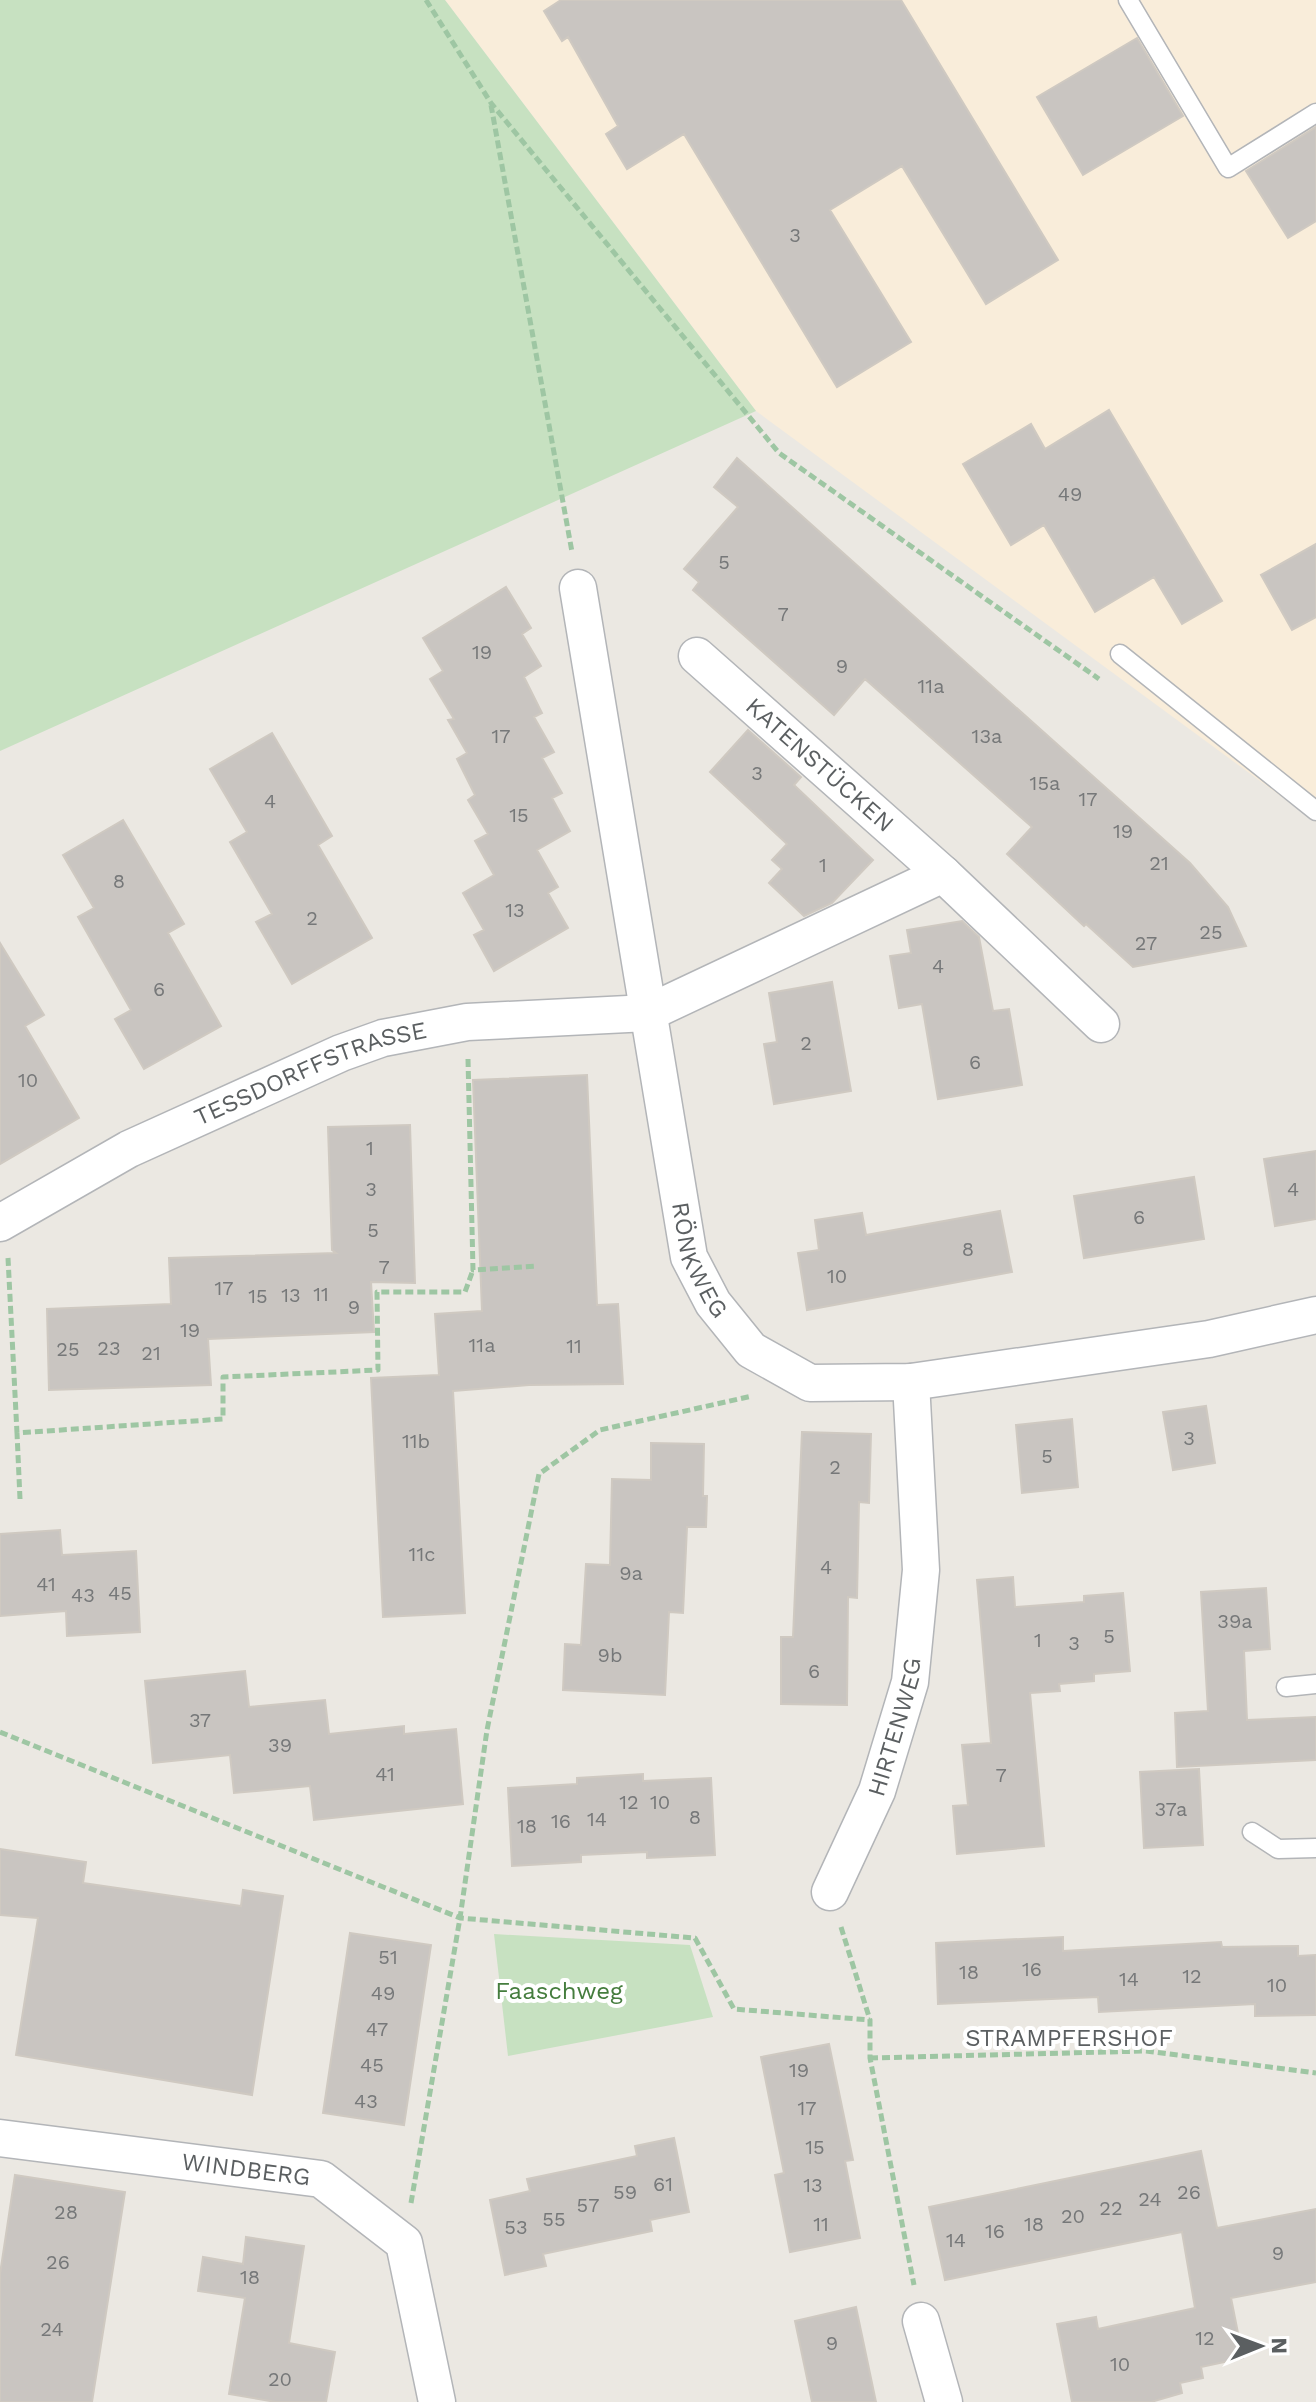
<svg xmlns="http://www.w3.org/2000/svg" width="1316" height="2402" viewBox="0 0 1316 2402" font-family="'Work Sans',sans-serif">
<style>
.commercial{fill:#f9edda}
.green{fill:#c7e1c1}
.building{fill:#c9c5c1;stroke:#cfc9c1;stroke-width:2}
.lines{fill:none;stroke-linecap:round;stroke-linejoin:round}
.service-casing{stroke:#b3b5b8;stroke-width:21}
.minor-casing{stroke:#b3b5b8;stroke-width:39}
.path{stroke:#9ec6a3;stroke-width:5;stroke-dasharray:8 4;stroke-linecap:butt}
.service{stroke:#fff;stroke-width:18}
.minor{stroke:#fff;stroke-width:36}
.labels{text-anchor:middle;stroke-width:8;stroke-linejoin:round;paint-order:stroke}
.number-label{font-size:20px;fill:#767879}
.street-label{font-size:24px;fill:#5b5f61;stroke:#fff}
.park-label{font-size:24px;fill:#457d3e;stroke:#fff}
</style>
<rect width="100%" height="100%" fill="#ebe8e2"/>
<path class="commercial" d="M445,0H1316V822L756,411Z"/>
<path class="green" d="M0,0H445L756,411L0,751Z
M494,1934L690,1945L713,2017L508,2056Z"/>
<path class="building" d="M561,0H901L1058,260L986,304L902,166L830,210L911,342L837,387L684,134L627,169L606,134L618,126L568,37L562,41L544,11Z
M1137,38L1183,116L1083,175L1037,97Z
M1316,127V221L1288,238L1246,171Z
M1109,410L1222,601L1182,624L1154,577L1095,612L1044,525L1011,545L963,464L1031,424L1045,449Z
M737,458L1190,863L1228,907L1246,946L1133,967L1086,924L1084,926L1007,854L1032,827L865,679L834,715L693,590L699,582L684,569L738,507L714,487Z
M1316,544V617L1292,630L1261,575Z
M506,587L531,628L522,634L541,666L524,677L542,713L534,717L554,752L542,758L562,793L552,798L570,831L537,850L558,887L548,893L568,928L494,971L474,935L484,930L463,893L494,875L475,841L488,834L468,800L475,795L457,759L467,753L448,720L454,719L430,679L443,671L423,638Z
M748,730L801,777L794,785L873,860L832,903L804,916L769,883L782,869L772,860L787,844L710,772Z
M272,733L332,836L318,845L372,938L292,984L256,922L272,914L230,842L247,832L210,769Z
M123,820L184,924L168,933L221,1026L144,1069L115,1019L131,1010L78,917L94,908L63,855Z
M962,921L979,937L993,1011L1009,1009L1022,1085L938,1099L922,1004L899,1008L890,956L911,953L907,930Z
M0,943L44,1015L25,1026L79,1118L0,1164Z
M832,982L851,1091L774,1104L764,1044L777,1042L769,993Z
M587,1075L597,1305L618,1304L623,1384L529,1385L453,1391L465,1613L383,1617L371,1378L439,1375L435,1314L482,1311L473,1080Z
M410,1125L415,1283L371,1282L374,1332L208,1339L211,1385L49,1390L47,1309L171,1304L169,1258L336,1253L332,1250L328,1127Z
M1316,1151V1219L1275,1226L1264,1159Z
M1194,1177L1204,1239L1084,1258L1074,1196Z
M1000,1211L1012,1272L807,1310L798,1253L819,1250L815,1220L862,1213L866,1235Z
M1206,1406L1215,1463L1173,1470L1163,1412Z
M1072,1419L1078,1487L1022,1493L1016,1425Z
M802,1432L871,1434L869,1503L859,1502L857,1598L848,1597L847,1705L781,1704V1637H793Z
M651,1443L704,1444L703,1496H707L706,1527H687L683,1613L669,1612L665,1695L563,1690L565,1644L581,1645L586,1564L610,1565L612,1479L651,1480Z
M60,1530L62,1555L136,1551L140,1632L67,1636L66,1611L0,1616V1534Z
M1013,1577L1015,1607L1084,1602V1596L1123,1593L1130,1671L1094,1674V1681L1059,1684L1060,1691L1030,1693L1044,1846L957,1854L953,1806L968,1805L962,1745L991,1743L977,1580Z
M1266,1588L1270,1649L1244,1651L1247,1720L1316,1717V1760L1177,1767L1175,1713L1208,1711L1201,1592Z
M245,1671L249,1707L325,1700L329,1734L404,1726V1734L456,1729L463,1804L314,1820L310,1786L234,1793L230,1755L153,1763L145,1681Z
M1199,1769L1203,1845L1144,1848L1140,1772Z
M643,1774V1781L711,1778L715,1855L647,1858V1852L581,1855V1862L512,1866L508,1788L577,1784V1778Z
M0,1849L86,1862L83,1883L241,1906L243,1890L283,1896L252,2095L16,2055L38,1918L0,1915Z
M350,1933L431,1945L404,2125L323,2113Z
M1063,1937V1951L1221,1942L1222,1947L1298,1946V1956L1316,1955V2015L1255,2016V2004L1099,2012L1098,1997L938,2004L936,1943Z
M829,2044L853,2160L845,2161L860,2238L790,2252L775,2175L784,2173L761,2057Z
M674,2138L689,2212L650,2220L652,2231L543,2254L546,2266L505,2275L490,2200L530,2191L527,2179L637,2156L635,2146Z
M1201,2151L1217,2228L1316,2209V2282L1231,2298L1243,2358L1201,2367L1203,2378L1180,2383L1182,2393L1151,2402H1072L1057,2324L1096,2317L1098,2329L1195,2308L1182,2232L945,2280L929,2207Z
M15,2175L125,2192L92,2402H0V2274Z
M246,2237L304,2246L289,2343L335,2352L326,2402H276L229,2394L245,2298L198,2291L203,2257L243,2264Z
M856,2307L876,2402H812L795,2321Z"/>
<g class="lines">
<g class="service-casing">
<path id="service" d="M1128,0L1228,168L1316,113
M1120,654L1316,811
M1286,1687L1316,1684
M1252,1832L1278,1849L1316,1848"/>
</g>
<g class="minor-casing">
<g id="minor">
<path id="s1" d="M578,588L689,1257L713,1303L751,1350L810,1383L911,1382L1209,1339L1316,1315"/>
<path id="s2" d="M697,656L943,874"/>
<path id="s3" d="M0,1223L129,1149L341,1053L383,1038L467,1022L648,1013L943,874L1101,1024"/>
<path id="s4" d="M830,1892L877,1791L910,1682L921,1570L911,1382"/>
<path id="s5" d="M0,2138L321,2179L404,2243L437,2402"/>
<path d="M921,2321L944,2402"/>
</g>
</g>
<path class="path" d="M426,0L491,103L779,453L1099,679
M491,105L572,552
M468,1059L473,1270L537,1266
M8,1258L17,1433
M20,1499L17,1433L223,1419V1377L378,1370L377,1292H465L473,1270
M0,1732L460,1918L695,1938L734,2009L870,2020
M841,1927L870,2020V2058L914,2285
M870,2058L1146,2051L1316,2073
M411,2203L460,1918L487,1730L539,1474L600,1430L752,1396"/>
<use href="#service" class="service"/>
<use href="#minor" class="minor"/>
</g>
<g class="labels">
<g class="number-label">
<text x="795" y="242">3</text>
<text x="1070" y="501">49</text>
<text x="724" y="569">5</text>
<text x="783" y="621">7</text>
<text x="482" y="659">19</text>
<text x="842" y="673">9</text>
<text x="931" y="693">11a</text>
<text x="501" y="743">17</text>
<text x="987" y="743">13a</text>
<text x="757" y="780">3</text>
<text x="1045" y="790">15a</text>
<text x="1088" y="806">17</text>
<text x="270" y="808">4</text>
<text x="519" y="822">15</text>
<text x="1123" y="838">19</text>
<text x="1159" y="870">21</text>
<text x="823" y="872">1</text>
<text x="119" y="888">8</text>
<text x="515" y="917">13</text>
<text x="312" y="925">2</text>
<text x="1211" y="939">25</text>
<text x="1146" y="950">27</text>
<text x="938" y="973">4</text>
<text x="159" y="996">6</text>
<text x="806" y="1050">2</text>
<text x="975" y="1069">6</text>
<text x="28" y="1087">10</text>
<text x="370" y="1155">1</text>
<text x="371" y="1196">3</text>
<text x="1293" y="1196">4</text>
<text x="1139" y="1224">6</text>
<text x="373" y="1237">5</text>
<text x="968" y="1256">8</text>
<text x="384" y="1274">7</text>
<text x="837" y="1283">10</text>
<text x="224" y="1295">17</text>
<text x="321" y="1301">11</text>
<text x="291" y="1302">13</text>
<text x="258" y="1303">15</text>
<text x="354" y="1314">9</text>
<text x="190" y="1337">19</text>
<text x="482" y="1352">11a</text>
<text x="574" y="1353">11</text>
<text x="109" y="1355">23</text>
<text x="68" y="1356">25</text>
<text x="151" y="1360">21</text>
<text x="1189" y="1445">3</text>
<text x="416" y="1448">11b</text>
<text x="1047" y="1463">5</text>
<text x="835" y="1474">2</text>
<text x="422" y="1561">11c</text>
<text x="826" y="1574">4</text>
<text x="631" y="1580">9a</text>
<text x="46" y="1591">41</text>
<text x="120" y="1600">45</text>
<text x="83" y="1602">43</text>
<text x="1235" y="1628">39a</text>
<text x="1109" y="1643">5</text>
<text x="1038" y="1647">1</text>
<text x="1074" y="1650">3</text>
<text x="610" y="1662">9b</text>
<text x="814" y="1678">6</text>
<text x="200" y="1727">37</text>
<text x="280" y="1752">39</text>
<text x="385" y="1781">41</text>
<text x="1001" y="1782">7</text>
<text x="629" y="1809">12</text>
<text x="660" y="1809">10</text>
<text x="1171" y="1816">37a</text>
<text x="695" y="1824">8</text>
<text x="597" y="1826">14</text>
<text x="561" y="1828">16</text>
<text x="527" y="1833">18</text>
<text x="388" y="1964">51</text>
<text x="1032" y="1976">16</text>
<text x="969" y="1979">18</text>
<text x="1192" y="1983">12</text>
<text x="1129" y="1986">14</text>
<text x="1277" y="1992">10</text>
<text x="383" y="2000">49</text>
<text x="377" y="2036">47</text>
<text x="372" y="2072">45</text>
<text x="799" y="2077">19</text>
<text x="366" y="2108">43</text>
<text x="807" y="2115">17</text>
<text x="815" y="2154">15</text>
<text x="663" y="2191">61</text>
<text x="813" y="2192">13</text>
<text x="625" y="2199">59</text>
<text x="1189" y="2199">26</text>
<text x="1150" y="2206">24</text>
<text x="588" y="2212">57</text>
<text x="1111" y="2215">22</text>
<text x="66" y="2219">28</text>
<text x="1073" y="2223">20</text>
<text x="554" y="2226">55</text>
<text x="821" y="2231">11</text>
<text x="1034" y="2231">18</text>
<text x="516" y="2234">53</text>
<text x="995" y="2238">16</text>
<text x="956" y="2247">14</text>
<text x="1278" y="2260">9</text>
<text x="58" y="2269">26</text>
<text x="250" y="2284">18</text>
<text x="52" y="2336">24</text>
<text x="1205" y="2345">12</text>
<text x="832" y="2350">9</text>
<text x="1120" y="2371">10</text>
<text x="280" y="2386">20</text>
</g>
<g class="street-label">
<text dy="8" stroke="none"><textPath href="#s2" startOffset="164">KATENSTÜCKEN</textPath></text>
<text dy="8" stroke="none"><textPath href="#s3" startOffset="346">TESSDORFFSTRASSE</textPath></text>
<text dy="8" stroke="none"><textPath href="#s1" startOffset="684">RÖNKWEG</textPath></text>
<text dy="8" stroke="none"><textPath href="#s4" startOffset="178">HIRTENWEG</textPath></text>
<text x="1069" y="2046">STRAMPFERSHOF</text>
<text dy="8" stroke="none"><textPath href="#s5" startOffset="248">WINDBERG</textPath></text>
</g>
<g class="park-label">
<text x="559" y="1999">Faaschweg</text>
</g>
</g>
<g transform="translate(1260 2346) rotate(89)" stroke="#ffffff" stroke-width="6" paint-order="stroke">
<path d="M0-6L14 30L0 20L-14 30Z" fill="#5b5f61"/>
<text y="-12" font-size="22" font-weight="bold" text-anchor="middle" fill="#5b5f61">N</text>
</g>
</svg>
